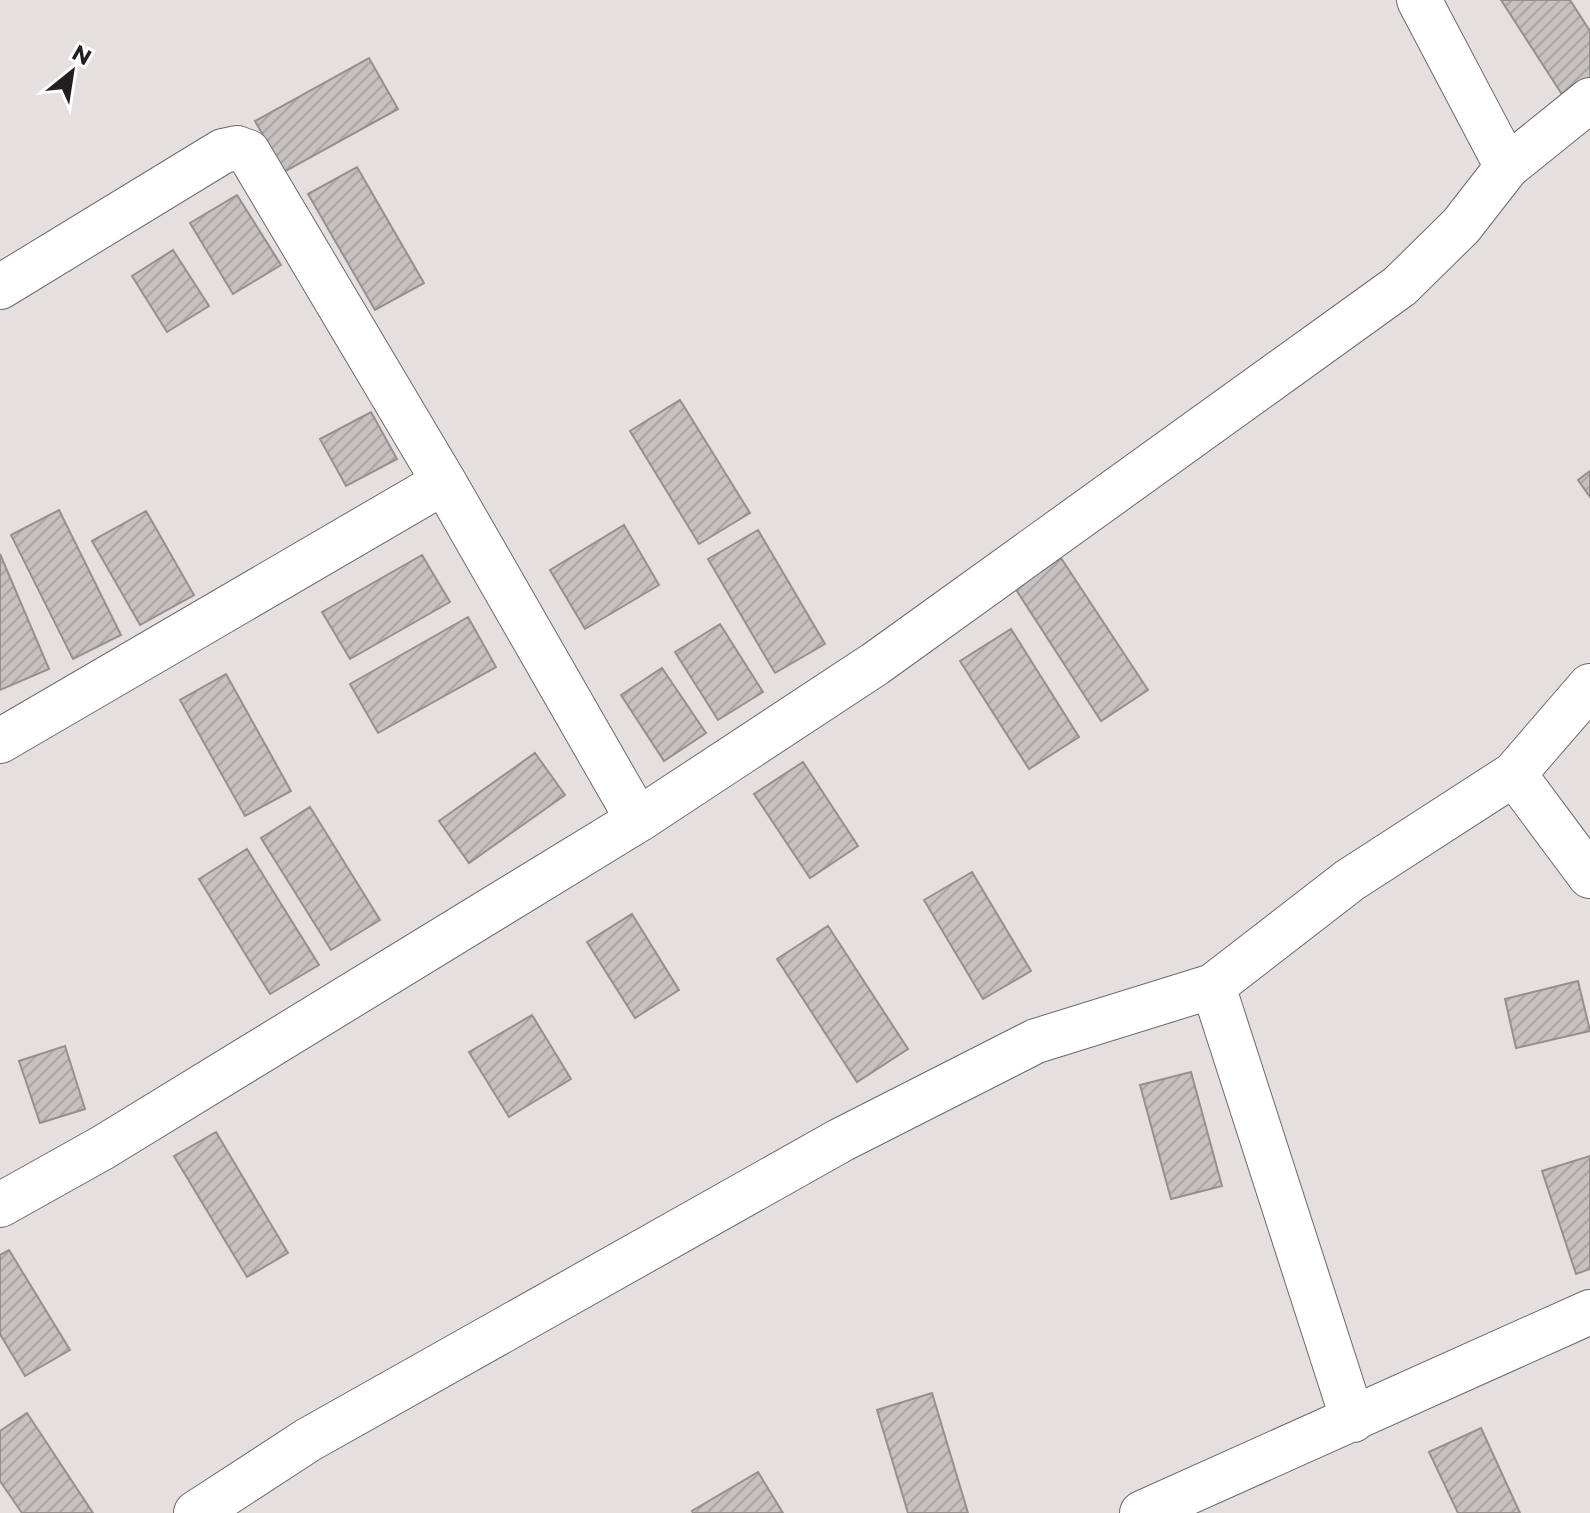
<svg xmlns="http://www.w3.org/2000/svg" width="1590" height="1513" viewBox="0 0 1590 1513" font-family="Montserrat,sans-serif">
<style>
.building{fill:url(#building-hatch);stroke:#968f90;stroke-width:2}
.lines{fill:none;stroke-linecap:round;stroke-linejoin:round}
.minor-casing{stroke:#6e6869;stroke-width:46}
.minor{stroke:#fff;stroke-width:44}
</style>
<defs>
<pattern id="building-hatch" width="6" height="6" patternUnits="userSpaceOnUse" patternTransform="scale(2)"><rect width="6" height="6" fill="#c6c0c0"/><path d="M-1 1l2-2M0 6l6-6M5 7l2-2" fill="none" stroke="#aaa5a5"/></pattern>
</defs>
<rect width="100%" height="100%" fill="#e6dfe0"/>
<path class="building" d="M1501,0H1570L1590,31V79L1563,96Z
M369,58L398,109L284,172L255,121Z
M357,167L424,283L375,310L308,194Z
M237,195L281,265L233,294L190,223Z
M173,250L209,306L167,332L132,276Z
M680,400L750,513L699,544L630,431Z
M371,412L397,459L346,486L320,439Z
M1590,471V497L1578,480Z
M59,510L121,635L73,659L11,535Z
M146,511L194,595L140,625L92,541Z
M624,525L659,585L585,629L550,570Z
M758,530L825,644L775,673L708,559Z
M0,554L49,669L0,690Z
M422,555L450,602L350,659L322,612Z
M1061,558L1148,690L1101,721L1015,588Z
M468,617L496,667L378,733L350,684Z
M720,624L763,692L718,720L675,652Z
M1011,629L1079,737L1029,769L960,661Z
M662,668L706,733L664,761L621,695Z
M226,674L291,791L245,816L180,700Z
M535,753L565,795L469,863L439,821Z
M803,762L858,846L810,878L754,794Z
M310,807L380,920L331,950L261,838Z
M247,849L319,965L270,994L199,879Z
M972,872L1031,971L983,999L924,900Z
M632,914L679,990L635,1018L587,942Z
M828,926L908,1049L857,1082L777,959Z
M1578,981L1590,1031L1516,1048L1505,999Z
M532,1015L571,1079L509,1117L469,1052Z
M65,1046L85,1109L40,1123L19,1061Z
M1191,1072L1222,1186L1171,1199L1140,1085Z
M216,1132L288,1253L247,1277L174,1156Z
M1590,1156V1269L1576,1274L1542,1171Z
M9,1250L70,1350L25,1376L0,1334V1255Z
M932,1393L968,1513H908L877,1410Z
M27,1413L93,1513H22L0,1481V1431Z
M1481,1428L1520,1513H1458L1429,1452Z
M758,1472L783,1513H693L692,1511Z"/>
<g class="lines">
<g class="minor-casing">
<path id="minor" d="M1419,0L1507,167
M0,287L223,151L237,148L248,152L444,482L638,820
M0,741L444,482
M1514,774L1590,876
M1213,986L1353,1420
M0,1205L102,1148L638,820L875,664L1400,286L1461,226L1507,167L1590,100
M196,1513L308,1440L841,1140L1036,1041L1213,986L1350,880L1514,774L1590,686
M1142,1513L1590,1312"/>
</g>
<use href="#minor" class="minor"/>
</g>
<g transform="translate(72 72) rotate(30)" stroke="#ffffff" stroke-width="6" paint-order="stroke">
<path d="M0-6L14 30L0 20L-14 30Z" fill="#221f20"/>
<text y="-12" font-size="22" font-weight="bold" text-anchor="middle" fill="#221f20">N</text>
</g>
</svg>
